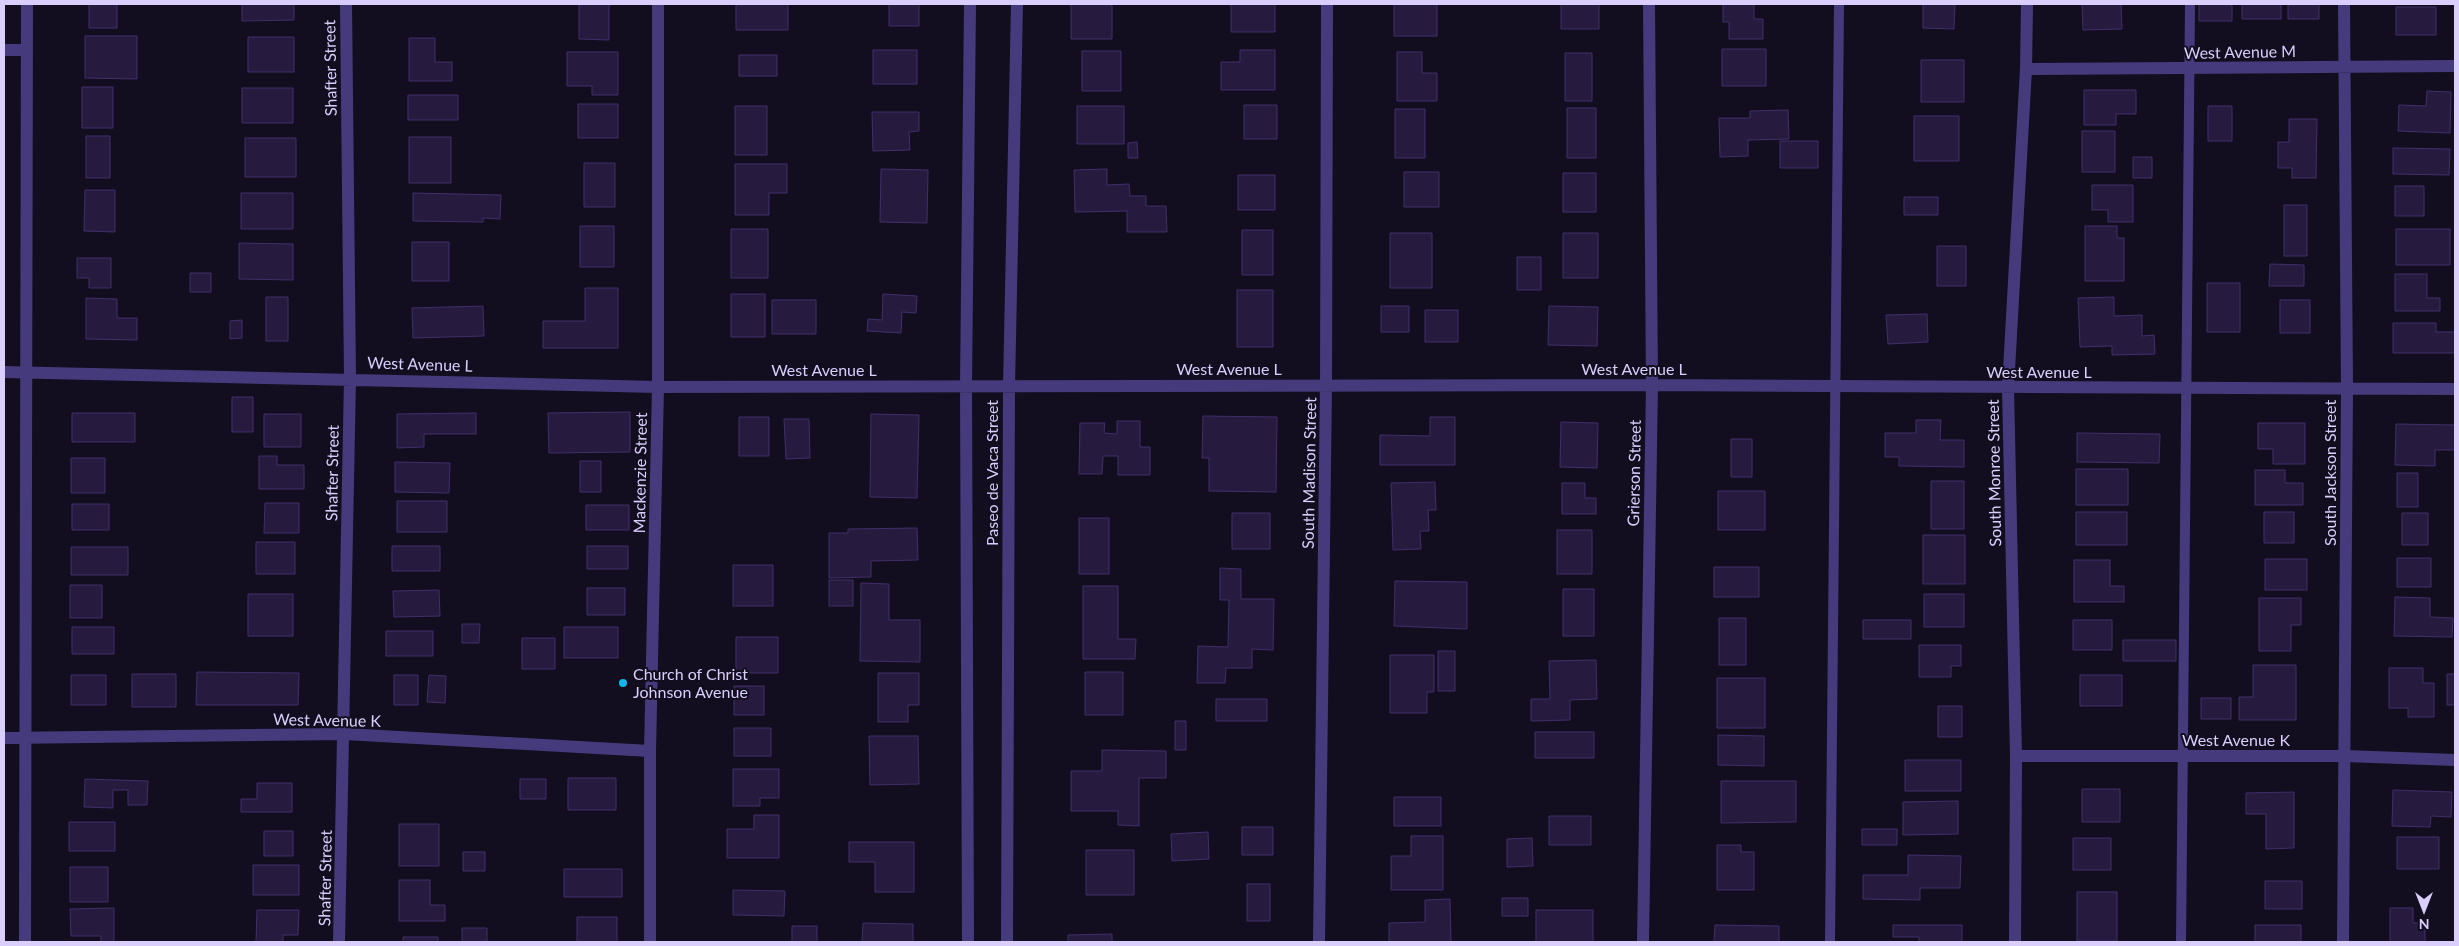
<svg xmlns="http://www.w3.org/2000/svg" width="2459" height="946" viewBox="0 0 2459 946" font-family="Lato,sans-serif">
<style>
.building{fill:#261b3f;stroke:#412e6a}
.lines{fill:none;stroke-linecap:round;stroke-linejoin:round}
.lane{stroke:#453b7c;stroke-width:10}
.street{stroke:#453b7c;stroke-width:12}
.poi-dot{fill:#0cbaea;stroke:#130e1f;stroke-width:2}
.labels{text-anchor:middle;stroke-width:4;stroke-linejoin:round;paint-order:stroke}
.street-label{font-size:16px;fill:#d9cefc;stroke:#130e1f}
.poi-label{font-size:16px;fill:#d9cefc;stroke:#130e1f;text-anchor:start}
</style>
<rect width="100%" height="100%" fill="#130e1f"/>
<path class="building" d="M89,4H117V28H89Z
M242,4H294V20L242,21Z
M579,4H609V40L579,39Z
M736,4H788V30H736Z
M889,4H919V26H889Z
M1071,4H1112V39H1071Z
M1231,4H1275V32H1231Z
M1394,4H1437V36H1394Z
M1561,4H1599V29H1561Z
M1723,4H1754V19H1763V39H1729V22H1723Z
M1923,4H1955L1954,29L1923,28Z
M2082,4H2121L2122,29L2083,30Z
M2199,4H2232V21H2199Z
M2242,4H2281V19H2242Z
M2288,4H2319V19H2288Z
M2396,7H2436V35H2396Z
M85,36H137V79L85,78Z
M248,37H294V72H248Z
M409,38H435V62H452V81H409Z
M1722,49H1766V86H1722Z
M873,50H917V84H873Z
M1240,50H1275V90H1221V62H1240Z
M1082,51H1121V91H1082Z
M567,52H618V95H592V86H567Z
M1397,52H1422V73H1437V101H1397Z
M1565,53H1592V101H1565Z
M739,55H777V76H739Z
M1921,60H1964V102H1921Z
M82,87H113V128H82Z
M242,88H293V123H242Z
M2084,90H2136V114H2116V125H2084Z
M2427,91L2451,92L2450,133L2398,131L2399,105L2426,106Z
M408,95H458V120H408Z
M578,104H618V138H578Z
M1244,105H1277V139H1244Z
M735,106H767V155H735Z
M1077,106H1124V144H1077Z
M2208,106H2232V141H2208Z
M1567,108H1596V158H1567Z
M1395,109H1425V158H1395Z
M1788,110L1789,139L1748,140V156L1720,157L1719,118H1750V111Z
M872,112H919V131L909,132L910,150L873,151Z
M1914,116H1959V161H1914Z
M2289,119H2317L2316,178H2292V168H2278V142H2289Z
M2082,131H2115V172H2082Z
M86,136H110V178H86Z
M409,137H451V183H409Z
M245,138H296V177H245Z
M1780,141H1818V168H1780Z
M1137,142L1138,158H1128V143Z
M2393,148L2450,149L2449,175L2393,174Z
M2133,157H2152V178H2133Z
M584,163H615V207H584Z
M735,164H787V193H769V215H735Z
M881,169L928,170L927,223L880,222Z
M1107,169V185L1129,184L1130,196H1146V206H1166L1167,232H1127V211L1075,212L1074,170Z
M1404,172H1439V207H1404Z
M1563,173H1596V212H1563Z
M1238,175H1275V210H1238Z
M2092,185H2133V222H2108V210H2092Z
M2395,186H2424V216H2395Z
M85,190H115V232L84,231Z
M241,193H293V229H241Z
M413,193L501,195L500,219L483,218V222L413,221Z
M1904,197H1938V215H1904Z
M2284,205H2307V256H2284Z
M580,226H614V267H580Z
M2085,226H2117V238H2124V281H2085Z
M731,229H768V278H731Z
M2396,229H2450V265H2396Z
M1242,230H1273V275H1242Z
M1390,233H1432V288H1390Z
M1563,233H1598V278H1563Z
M412,242H449V281H412Z
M239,243L293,244V280L239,279Z
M1937,246H1966V286H1937Z
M1517,257H1541V290H1517Z
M77,258H111V288H89V278H77Z
M2270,264L2304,265V286H2269Z
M190,273H211V292H190Z
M2395,274H2427V298H2440V311H2395Z
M2207,283H2240V332H2207Z
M585,288H618V348H543V321H585Z
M1237,290H1273V347H1237Z
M731,294H765V337H731Z
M883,294L917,296L916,313L902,312L901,333L867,331L868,319L882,320Z
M266,297H288V341H266Z
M2114,297V316L2142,315V336L2154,335L2155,354L2112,355V346L2080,347L2078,298Z
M86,298L117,299V318H137V340L86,339Z
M772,300H816V334H772Z
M2280,300H2310V333H2280Z
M483,306L484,336L413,338L412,308Z
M1381,306H1409V332H1381Z
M1549,306L1598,307L1597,346L1548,345Z
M1425,310H1458V342H1425Z
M1927,314L1928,342L1888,344L1886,315Z
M242,320V338L230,339V321Z
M2393,323H2436V332H2455V353H2393Z
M232,397H253V432H232Z
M630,412V452L549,453L548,413Z
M72,413H135V442H72Z
M476,413V434H424V447L397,448V414Z
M264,414H301V447H264Z
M871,414L919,415L917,498L870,497Z
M1203,416L1277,417L1276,492L1209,491V458H1202Z
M739,417H769V456H739Z
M1430,417H1455V465H1380V435L1430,436Z
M784,419H809L810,458L786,459Z
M1916,420H1941L1940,440H1964V467L1899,466V457H1885V433H1916Z
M1117,421H1140V447H1150V475H1118V456H1103L1102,474H1079L1080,423H1105L1104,433L1117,434Z
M1561,422L1598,423L1597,468L1560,467Z
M2258,423H2305V464H2273V449H2258Z
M2396,424L2455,425V450H2435V466L2395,465Z
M2077,433L2160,434L2159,463L2077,462Z
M1731,439H1752V477H1731Z
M259,456H277V465H304V489H259Z
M71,458H105V493H71Z
M580,461H601V492H580Z
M395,462L450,463L449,493L395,492Z
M2076,469H2128V505H2076Z
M2255,470H2285V483H2303V505H2255Z
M2397,473H2418V507H2397Z
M1931,481H1964V529H1931Z
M1435,482L1436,510H1428L1429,531H1420L1421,549L1393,550L1391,483Z
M1562,483H1585V498H1596V514H1562Z
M1718,491H1765V530H1718Z
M397,501H447V532H397Z
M265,503H299V533H264Z
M72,504H109V530H72Z
M586,505H629V530H586Z
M2076,512H2127V545H2076Z
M2264,512H2294V543H2264Z
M1232,513H1270V549H1232Z
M2402,513H2428V545H2402Z
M1079,518H1109V574H1079Z
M917,528L918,560L871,561V577L829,578V533H848V529Z
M1557,530H1592V574H1557Z
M1923,535H1965V584H1923Z
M256,542H295V574H256Z
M392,546H440V571H392Z
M587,546H628V569H587Z
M71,547H128V575H71Z
M2397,558H2431V587H2397Z
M2265,559H2307V590H2265Z
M2074,560H2110V586H2124V602H2074Z
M733,565H773V606H733Z
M1714,567H1759V597H1714Z
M1220,568L1241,569V599H1274L1273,650L1252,649V668H1226L1225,683H1197L1198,646L1228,647L1229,600H1220Z
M829,580H853V606H829Z
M1395,581L1467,582V629L1394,626Z
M861,583L889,584V620H920V662L860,661Z
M70,585H102V618H70Z
M1083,586H1118V639H1136L1135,659H1083Z
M587,588H625V615H587Z
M1563,589H1594V636H1563Z
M439,590L440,616L394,617L393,591Z
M248,594H293V636H248Z
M1924,594H1964V627H1924Z
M2395,597L2430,598V617L2453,618L2452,637L2394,636Z
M2259,598H2301V625H2291V651H2259Z
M1719,618H1746V665H1719Z
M1863,620H1911V639H1863Z
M2073,620H2112V650H2073Z
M462,624H480L479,643H462Z
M72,627H114V654H72Z
M564,627H618V658H564Z
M386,631H433V656H386Z
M736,637H778V673H736Z
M522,638H555V669H522Z
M2123,640H2176V661H2123Z
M1919,645H1961V666H1951V677H1919Z
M1438,651H1455V691H1438Z
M1390,655H1434V692H1427V713H1390Z
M1596,660L1597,699L1570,700V720L1531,721V699H1550L1549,661Z
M2253,665H2296V720H2239V697H2253Z
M2389,668H2423V683H2434V717H2408V708H2389Z
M197,672L299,673L298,705H196Z
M1085,672H1123V715H1085Z
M878,673H919V705H908V722H878Z
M132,674H176V707H132Z
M2447,674H2455V705H2447Z
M71,675H106V705H71Z
M394,675H418V705H394Z
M429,675L446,676L445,703L427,702Z
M2080,675H2122V706H2080Z
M1717,678H1765V728H1717Z
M734,686H764V715H734Z
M2201,698H2231V719H2201Z
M1216,699H1267V721H1216Z
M1938,706H1962V737H1938Z
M1175,721H1186V750H1175Z
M734,728H771V756H734Z
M1535,732H1594V758H1535Z
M1718,735L1764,736V766L1718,765Z
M869,736H918L919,784L870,785Z
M1102,750L1166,751V778H1139V826L1118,825V811H1071V771H1102Z
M1905,760H1961V791H1905Z
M733,769H779V798H760V806H733Z
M568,778H616V810H568Z
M85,779L148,781L147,805H128V790H113V808L84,807Z
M520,779H546V799H520Z
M1721,781H1796V822L1721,823Z
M257,783H292V812H241V799H257Z
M2082,789H2120V822H2082Z
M2393,790L2452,792L2451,817L2431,816L2430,827L2392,826Z
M2294,792V848L2266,849V814H2246V793Z
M1394,797H1441V826H1394Z
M1958,801V834L1903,835V802Z
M754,815H779V858H727V829H754Z
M1549,816H1591V845H1549Z
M69,822H115V851H69Z
M399,824H439V866H399Z
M1242,827H1273V855H1242Z
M1862,829H1897V845H1862Z
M264,831H293V856H264Z
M1208,832L1209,859L1172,861L1171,834Z
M1411,836H1443V890H1391V856H1411Z
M2397,837H2439V869H2397Z
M1532,838L1533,866L1507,867V839Z
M2073,838H2111V870H2073Z
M849,842H914V892H875V862H849Z
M1717,845H1741V852H1754V890H1717Z
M1086,850H1134V895H1086Z
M463,852H485V871H463Z
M1908,855L1961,856L1960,888H1920V900L1863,899V875H1908Z
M253,865H299V895H253Z
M70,867H108V902H70Z
M564,869H622V897H564Z
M399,880H430V905H445V921H399Z
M2265,881H2302V909H2265Z
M1247,884H1270V921H1247Z
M733,890L785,891L784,916L733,915Z
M2077,892H2117V941H2077Z
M1502,898H1528V916H1502Z
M1450,899L1451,942H1389V923L1425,922V900Z
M114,908V942H101V936H71L70,909Z
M2390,908H2413V923H2425V942H2390Z
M257,910H299L298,935H283V942H256Z
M1536,910H1593V942H1536Z
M577,917H617V942H577Z
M863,923L913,924V942H862Z
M1715,925L1779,926V942H1714Z
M1893,925H1962V942H1919V937H1893Z
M2255,925H2301V942H2255Z
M792,926H817V942H792Z
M462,928H487V942H462Z
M1112,934V942H1068V935Z
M403,937H438V942H403Z"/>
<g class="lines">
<path class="lane" d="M1830,942L1839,4
M2181,942L2190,4"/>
<path class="street" d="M4,50H27
M2026,69L2455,66
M4,372L658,387L1652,385L2455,389
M4,738L345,734L650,751
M2016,756H2345L2455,760
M25,942L27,4
M339,942L350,378L346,4
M650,942V751L658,387V4
M968,942L966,386L970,4
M1007,942L1009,386L1017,4
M1319,942L1326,385L1327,4
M1643,942L1652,385L1649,4
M2015,942L2016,756L2008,388L2026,69L2027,4
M2343,942L2347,388L2344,4"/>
</g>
<circle class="poi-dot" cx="623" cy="683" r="5"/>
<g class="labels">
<g class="street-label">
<text transform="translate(2240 52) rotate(-1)" y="6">West Avenue M</text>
<text transform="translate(330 68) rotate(-91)" y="6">Shafter Street</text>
<text transform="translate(420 364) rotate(2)" y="6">West Avenue L</text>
<text x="1229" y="375">West Avenue L</text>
<text x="1634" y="375">West Avenue L</text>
<text x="824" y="376">West Avenue L</text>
<text x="2039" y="378">West Avenue L</text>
<text transform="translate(332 473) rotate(-89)" y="6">Shafter Street</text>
<text transform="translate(640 473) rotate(-89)" y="6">Mackenzie Street</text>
<text transform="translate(992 473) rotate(-90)" y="6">Paseo de Vaca Street</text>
<text transform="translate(1309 473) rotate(-89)" y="6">South Madison Street</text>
<text transform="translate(1634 473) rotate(-89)" y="6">Grierson Street</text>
<text transform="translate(1994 473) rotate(-91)" y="6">South Monroe Street</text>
<text transform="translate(2330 473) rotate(-90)" y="6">South Jackson Street</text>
<text transform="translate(327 720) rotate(1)" y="6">West Avenue K</text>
<text x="2236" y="746">West Avenue K</text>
<text transform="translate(325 878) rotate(-89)" y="6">Shafter Street</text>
</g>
<g class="poi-label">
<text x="633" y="680">Church of Christ<tspan x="633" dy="18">Johnson Avenue</tspan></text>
</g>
</g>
<rect width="2459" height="946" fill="none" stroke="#d9cefc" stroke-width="10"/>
<g transform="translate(2424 911) rotate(180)" stroke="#130e1f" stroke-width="4" paint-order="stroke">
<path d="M0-4L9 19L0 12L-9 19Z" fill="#d9cefc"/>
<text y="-8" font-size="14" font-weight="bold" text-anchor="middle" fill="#d9cefc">N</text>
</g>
</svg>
